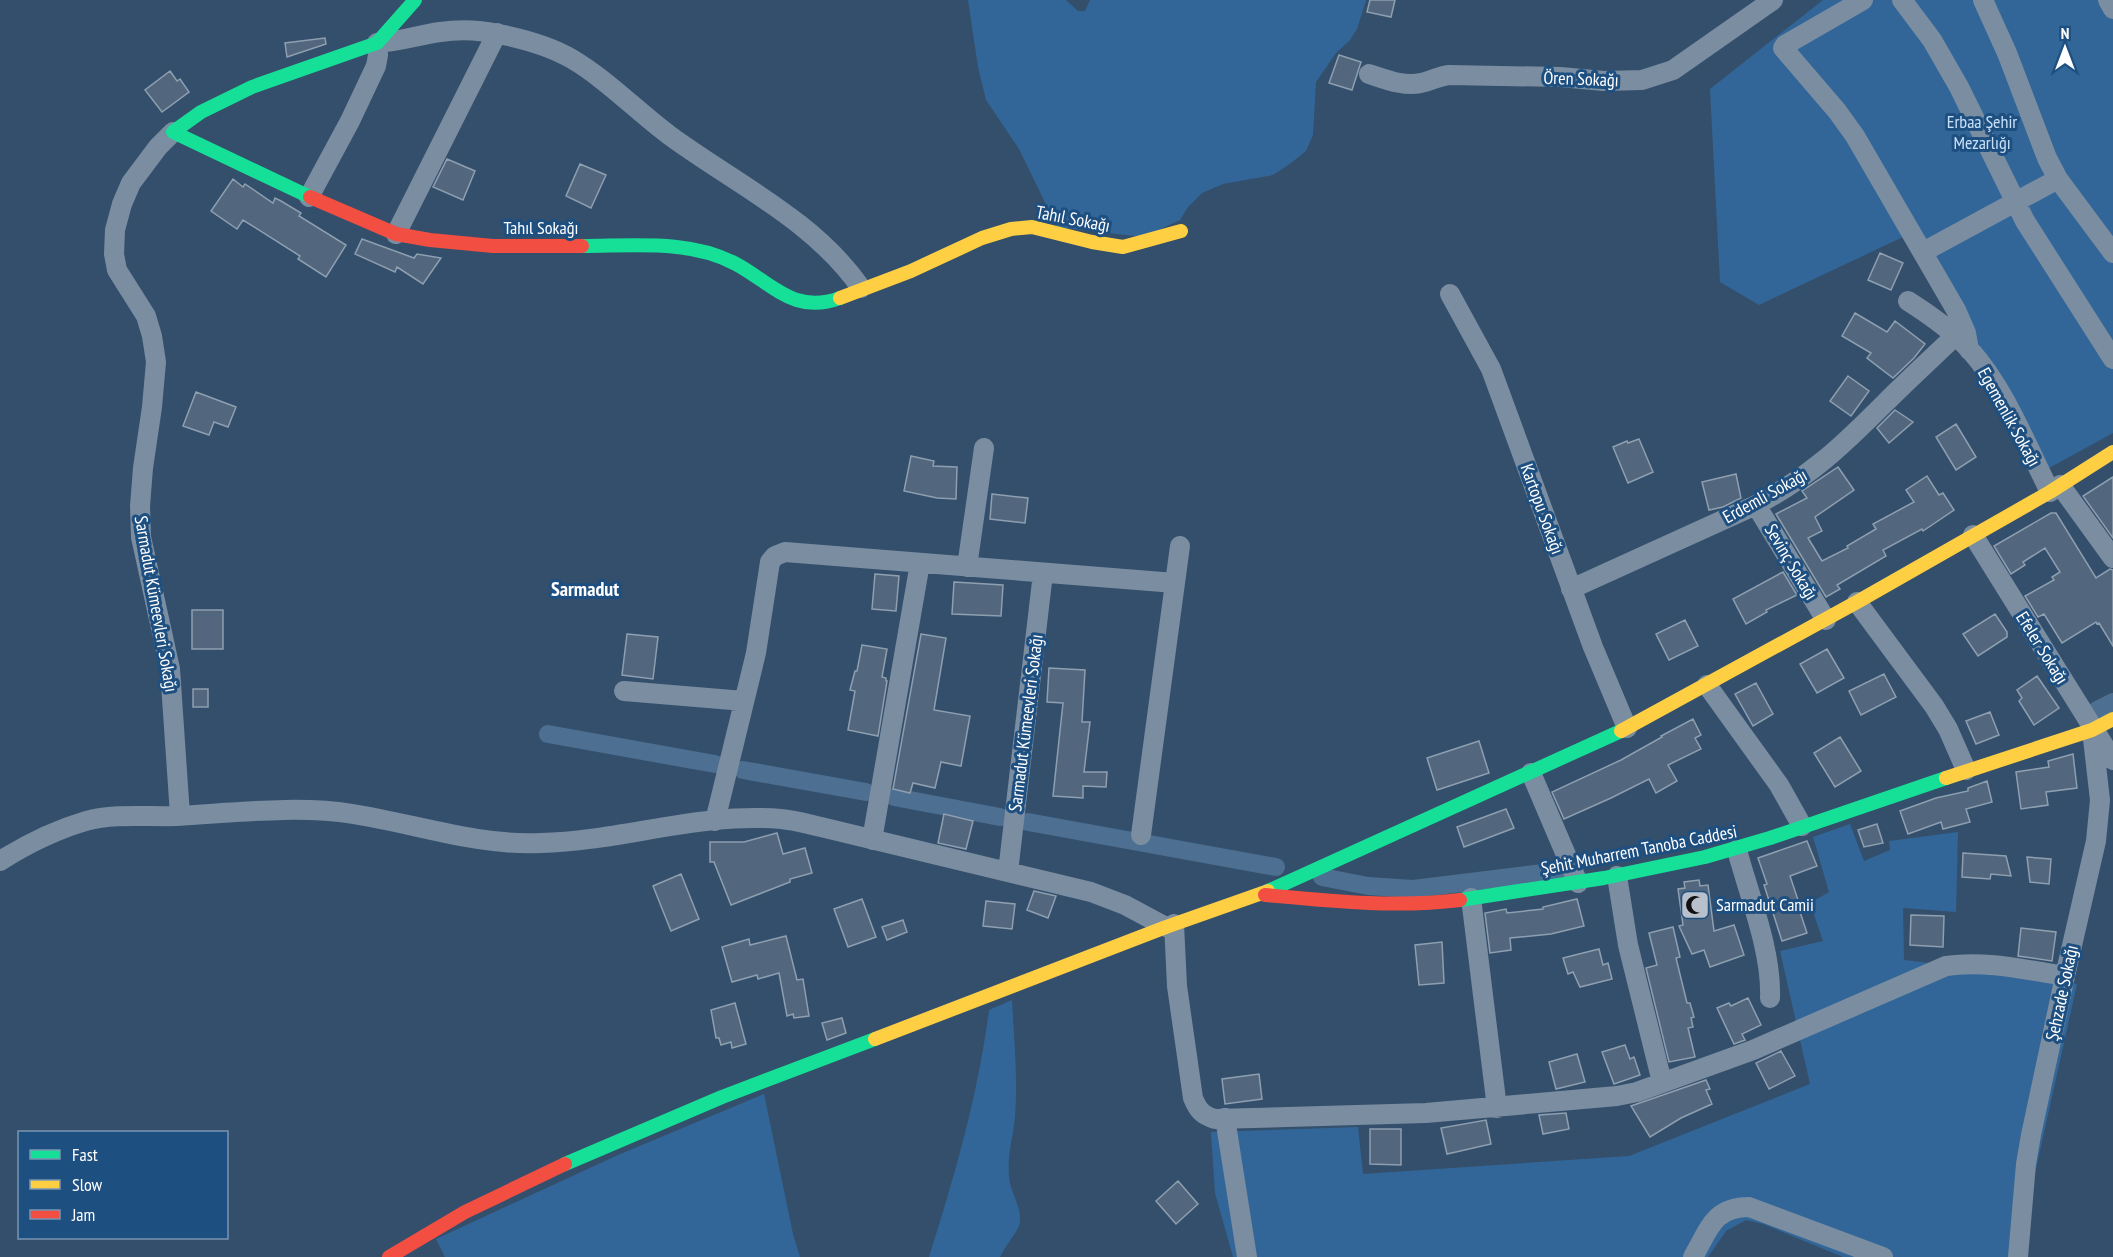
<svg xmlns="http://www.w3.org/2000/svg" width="2113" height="1257" viewBox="0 0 2113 1257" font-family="'PT Sans Narrow',sans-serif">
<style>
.green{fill:#326698}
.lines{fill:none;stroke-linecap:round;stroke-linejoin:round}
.canal{stroke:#4c6f92;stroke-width:18}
.building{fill:#52677d;stroke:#8e9fb0;stroke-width:1.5}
.street{stroke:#7a8da1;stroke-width:20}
.fast{stroke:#16e098;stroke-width:14}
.slow{stroke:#ffcf43;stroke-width:14}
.jam{stroke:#f24e42;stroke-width:14}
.labels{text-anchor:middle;stroke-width:6;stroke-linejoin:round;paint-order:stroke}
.street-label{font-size:18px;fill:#fff;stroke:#1e4f81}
.park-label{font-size:18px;fill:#c8e0f7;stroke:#1e4f81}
.poi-label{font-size:18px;fill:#fff;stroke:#1e4f81;text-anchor:start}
.neighbourhood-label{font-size:20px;font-weight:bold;fill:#fff;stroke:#1e4f81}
</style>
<rect width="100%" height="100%" fill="#344f6b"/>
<path class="green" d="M968,0H1066L1078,11H1085L1090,0H1366L1357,29L1350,40L1336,53L1316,82L1313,135L1306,151L1291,163L1273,175L1223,184L1202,193L1188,207L1180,220L1143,237L1057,227L1019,149L986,100L978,67Z
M1823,0H2113V433L2049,468L2014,407L1903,237L1759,305L1720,282L1710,89Z
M1850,824L1864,861L1890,850L1889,841L1958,832L1956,912L1903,908L1904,960L1982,969L2077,984L2032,1187L2025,1257H1843L1763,1224L1746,1220L1726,1231L1708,1257H1233L1215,1193L1211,1132L1358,1127L1363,1174L1629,1156L1810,1084L1780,951L1823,941L1810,903L1829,892L1813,837Z
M1012,1000C1014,1039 1018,1078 1015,1117C1013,1138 1007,1154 1009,1177C1010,1193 1024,1209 1019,1226C1017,1232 1004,1248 1000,1257H929C955,1175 978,1095 989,1010Z
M764,1094L793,1234L800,1257H445L436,1239L618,1155Z"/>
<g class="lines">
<path class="canal" d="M2097,710L2113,702
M548,734L715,764
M743,770L866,792
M894,797L1000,817
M1028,822L1276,867
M1322,877L1368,886L1413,889L1558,871"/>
</g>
<path class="building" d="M1370,0H1395L1391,17L1367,12Z
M325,38L326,44L287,57L285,43Z
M1339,55L1361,62L1352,90L1329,83Z
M170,71L177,81L180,79L189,92L162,112L145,90Z
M447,159L475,171L463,200L433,187Z
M580,164L606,175L591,208L566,196Z
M233,179L243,187L245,184L273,203L275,198L281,201L301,213L299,216L346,245L326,277L298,259L300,256L243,220L237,229L211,211Z
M362,239L414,258L417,254L441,258L423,284L397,267L395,272L355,254Z
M1880,253L1903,263L1891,290L1868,280Z
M1855,313L1887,332L1895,321L1925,344L1914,358L1893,378L1867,358L1871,353L1842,336Z
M1848,376L1869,391L1851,416L1830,401Z
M196,392L236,407L228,427L214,422L209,435L183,426Z
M1895,410L1913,422L1889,443L1877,428Z
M1956,424L1976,457L1956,470L1936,437Z
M1639,439L1653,472L1628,483L1613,447L1627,441L1628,443Z
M911,456L934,461L933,466L957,467L956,499L937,498L904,491Z
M1838,467L1854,490L1815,517L1822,531L1808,538L1822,561L1848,548L1847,546L1876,529L1873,524L1914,502L1906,490L1927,476L1939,495L1943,493L1954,510L1923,531L1922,529L1883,550L1886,556L1837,585L1840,589L1826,597L1776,514L1807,498L1802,491Z
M1736,474L1741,498L1723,507L1709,510L1702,482Z
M2113,477V538L2083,496Z
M992,494L1028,498L1025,523L990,519Z
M2051,513H2056L2096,578L2110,569L2113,570V646L2099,623L2097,624L2096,622L2062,643L2044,614L2038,617L2025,596L2054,580L2052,577L2060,572L2045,548L2023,562L2025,565L2011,574L1994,546Z
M1783,572L1797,595L1766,610L1767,612L1746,624L1733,599Z
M875,574L899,576L896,611L872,609Z
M954,582L1003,585L1001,616L952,614Z
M192,610H223V649H192Z
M1995,614L2007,632V637L1978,656L1963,634Z
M1685,620L1698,646L1669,660L1656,634Z
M627,634L658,637L653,679L622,675Z
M921,634L946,638L934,710L970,716L961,766L941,762L935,788L913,783L910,793L893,789Z
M862,645L887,649L882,677L886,678V681H887L878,736L848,730L855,691L850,690L855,671H857Z
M1827,649L1844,678L1817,693L1800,664Z
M1049,668L1085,670L1082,722H1090L1084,772H1107L1106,787L1083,786V798L1053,796L1063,703L1047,702Z
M1884,674L1896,697L1861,715L1849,691Z
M2037,676L2059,708L2034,725L2019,701L2022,698L2017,690Z
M1756,683L1773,714L1753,726L1735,694Z
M193,689H208V707H193Z
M1990,712L1999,735L1976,744L1966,721Z
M1693,719L1701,735L1695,738L1701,749L1668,765L1677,781L1656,793L1649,779L1611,798L1564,819L1552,792L1621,760L1662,737L1661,736Z
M1840,737L1861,771L1835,787L1814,753Z
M1479,741L1489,773L1437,790L1427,758Z
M2073,754L2077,788L2046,792L2048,805L2021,809L2016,772L2049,767L2048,761Z
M1987,781L1992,802L1966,809L1970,822L1943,829L1941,822L1908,834L1900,811L1936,798L1968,791V788Z
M1506,809L1514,828L1464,847L1457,827Z
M944,814L973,821L966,849L938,843Z
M1877,824L1883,843L1864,847L1858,830Z
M777,833L783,854L805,848L812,873L790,879V882L731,905L714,862H710V842H744Z
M1807,841L1817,866L1790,876L1799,903H1797L1807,933L1782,941L1764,885L1767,884L1758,858Z
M1963,853L2006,856L2011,876L1991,874L1990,879L1962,877Z
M2027,857L2051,859L2049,884L2030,882Z
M681,874L699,919L671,931L653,886Z
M1699,880L1700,886L1708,885L1714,931L1734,925L1744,955L1710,967L1704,950L1692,954L1679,926L1683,925L1678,889L1685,888L1684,882Z
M1034,891L1056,896L1048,918L1027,910Z
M862,899L876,937L848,947L834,909Z
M1577,899L1584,926L1551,934L1510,938L1511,950L1490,953L1485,913L1506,909L1507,913L1543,909V907Z
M986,901L1015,904L1012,929L983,926Z
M1911,915L1944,916L1943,947L1910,945Z
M903,920L907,932L887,940L882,927Z
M1673,927L1680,957L1676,958L1687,1003H1690L1694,1017L1691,1018L1693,1027L1688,1028L1695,1057L1669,1062L1646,968L1657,965L1649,933Z
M2021,928L2056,932L2052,961L2018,956Z
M786,936L797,980L803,979L809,1016L794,1018L793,1014L787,1016L779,973L758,979L757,975L732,982L722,947L749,939L750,945Z
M1442,942L1444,983L1419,985L1415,945Z
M1599,949L1603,965L1608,963L1612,979L1580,987L1573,972L1568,974L1563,958Z
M1748,998L1761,1025L1742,1034L1745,1040L1734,1044L1717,1008L1729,1003L1731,1006Z
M735,1003L746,1044L732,1048L731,1042L721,1045L719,1038H716L711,1010Z
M842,1018L846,1033L827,1040L822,1023Z
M1625,1045L1630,1059L1634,1057L1640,1075L1614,1084L1602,1052Z
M1781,1051L1795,1076L1769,1089L1756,1063Z
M1577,1054L1585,1082L1556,1089L1549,1062Z
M1259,1074L1262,1099L1225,1104L1222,1079Z
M1706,1080L1710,1089L1706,1090L1712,1104L1681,1118L1650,1137L1631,1106Z
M1566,1113L1569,1129L1543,1134L1539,1115Z
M1486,1120L1491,1144L1447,1154L1441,1128Z
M1370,1129H1401V1165L1370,1164Z
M1178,1181L1198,1204L1176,1224L1156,1201Z"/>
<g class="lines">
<path class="street" d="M1863,0L1785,45L1783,48L1837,111L1855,136L1956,310L1966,333L1969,350
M1902,0L1932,40L1959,87L2025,221L2113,359
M1983,0L2007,53L2047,158L2058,179L2113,253
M2108,0L2113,9
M1369,74C1385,79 1404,87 1421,83C1431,81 1439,76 1449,75L1560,77L1604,81L1642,80L1673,70L1773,0
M173,132L158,147L131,183L122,204L115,230L114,254L117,270L146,316L152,336L156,362L152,407L143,468L140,506L141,537L170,669L180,815
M309,197L350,121L376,66L378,55L377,43C399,42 418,35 440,32C459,29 480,30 499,34C524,39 550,46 572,59C606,79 637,111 669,135C734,183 814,220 861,288
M396,234L497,33
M1923,252L2058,179
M1450,294L1491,369L1593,647L1627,728
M1908,301C1930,315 1952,330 1970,350C2005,389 2026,444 2050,492
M2060,485L2113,558
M1756,505L1826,620
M1973,535L2113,760
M967,567L984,448
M1571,589L1756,505C1811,476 1842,446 1885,403C1908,380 1932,358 1955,336
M1857,602L1934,706L1948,729L1966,770
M1707,685L1779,785L1802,826
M624,691L744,701
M1531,773L1578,883
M715,821L756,653L770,562L775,556L785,552L1175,583
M1141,835L1180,546
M872,840L920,563
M1737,850C1749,895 1772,952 1770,998
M0,861C27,844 55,830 86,821C115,813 147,817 177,816C233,813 298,805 353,814C416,824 477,846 541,843C621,841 700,812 781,819C794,820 808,824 821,827L1091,892L1125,905L1166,927
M1008,872L1043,573
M1617,876L1628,945L1662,1082
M1471,898L1497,1108
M1174,924L1177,986L1193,1098C1198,1110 1202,1115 1215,1119L1426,1113L1617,1096L1637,1092L1753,1050L1946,966C1986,960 2026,970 2065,976
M1225,1118L1247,1257
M1693,1257C1709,1230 1713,1207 1749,1207L1883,1257
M2018,1257L2026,1164L2031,1135L2065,976L2096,841L2100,800L2092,730"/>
<path class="fast" d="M310,197L173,132L201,112L252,87L377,43L415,0
M582,246C632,246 690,239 736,264C773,284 794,315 840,298
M1268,891L1621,731
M1460,900L1604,878L1705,857L1770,838L1946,778
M565,1164L722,1097L875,1039"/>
<path class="slow" d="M840,298L911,271L982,238L1011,229L1032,227L1092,242L1123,247L1181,231
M1621,731L1857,602L2050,492L2113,452
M1946,778L2092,730L2113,719
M875,1039L1166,927L1268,891"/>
<path class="jam" d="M310,197L396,234L430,240L493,246H582
M1265,895C1330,901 1395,908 1460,900
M389,1257L465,1212L565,1164"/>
</g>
<defs>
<g id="mosque-square" transform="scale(1.5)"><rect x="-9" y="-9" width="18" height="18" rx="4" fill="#b8c1cb" stroke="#1e4f81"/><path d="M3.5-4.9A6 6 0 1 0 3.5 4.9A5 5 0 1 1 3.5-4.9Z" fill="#111"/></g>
</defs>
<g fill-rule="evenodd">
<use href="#mosque-square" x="1695" y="905"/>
</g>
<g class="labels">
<g class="street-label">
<text transform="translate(1581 79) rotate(2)" y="6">Ören Sokağı</text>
<text transform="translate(1073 219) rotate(11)" y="6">Tahıl Sokağı</text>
<text x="541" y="234">Tahıl Sokağı</text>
<text transform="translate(2009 417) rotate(61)" y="6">Egemenlik Sokağı</text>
<text transform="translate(1765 496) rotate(-29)" y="6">Erdemli Sokağı</text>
<text transform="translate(1542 509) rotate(70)" y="6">Kartopu Sokağı</text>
<text transform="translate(1791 562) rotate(59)" y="6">Sevinç Sokağı</text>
<text transform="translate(156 604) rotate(80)" y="6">Sarmadut Kümeevleri Sokağı</text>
<text transform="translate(2042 648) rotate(58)" y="6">Efeler Sokağı</text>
<text transform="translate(1026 723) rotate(-83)" y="6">Sarmadut Kümeevleri Sokağı</text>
<text transform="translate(1639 850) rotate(-11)" y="6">Şehit Muharrem Tanoba Caddesi</text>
<text transform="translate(2062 993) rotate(-78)" y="6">Şehzade Sokağı</text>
</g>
<g class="park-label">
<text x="1982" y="128">Erbaa Şehir<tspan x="1982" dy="21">Mezarlığı</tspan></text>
</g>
<g class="poi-label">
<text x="1716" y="911">Sarmadut Camii</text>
</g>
<g class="neighbourhood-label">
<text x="585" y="596">Sarmadut</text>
</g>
</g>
<rect x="18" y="1131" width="210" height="108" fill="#1e4f81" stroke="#7895b3" stroke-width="1.5"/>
<rect x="30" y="1150" width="30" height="9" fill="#16e098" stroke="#7895b3" stroke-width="1.5"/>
<text x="72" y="1161" font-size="18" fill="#ffffff">Fast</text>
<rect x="30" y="1180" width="30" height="9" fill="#ffcf43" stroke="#7895b3" stroke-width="1.5"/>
<text x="72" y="1191" font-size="18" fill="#ffffff">Slow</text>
<rect x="30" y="1210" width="30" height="9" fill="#f24e42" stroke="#7895b3" stroke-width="1.5"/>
<text x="72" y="1221" font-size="18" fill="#ffffff">Jam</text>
<g transform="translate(2065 48)" stroke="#1e4f81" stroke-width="4.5" paint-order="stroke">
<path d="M0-4.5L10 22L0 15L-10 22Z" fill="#ffffff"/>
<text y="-9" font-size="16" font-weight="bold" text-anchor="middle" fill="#ffffff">N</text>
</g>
</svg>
